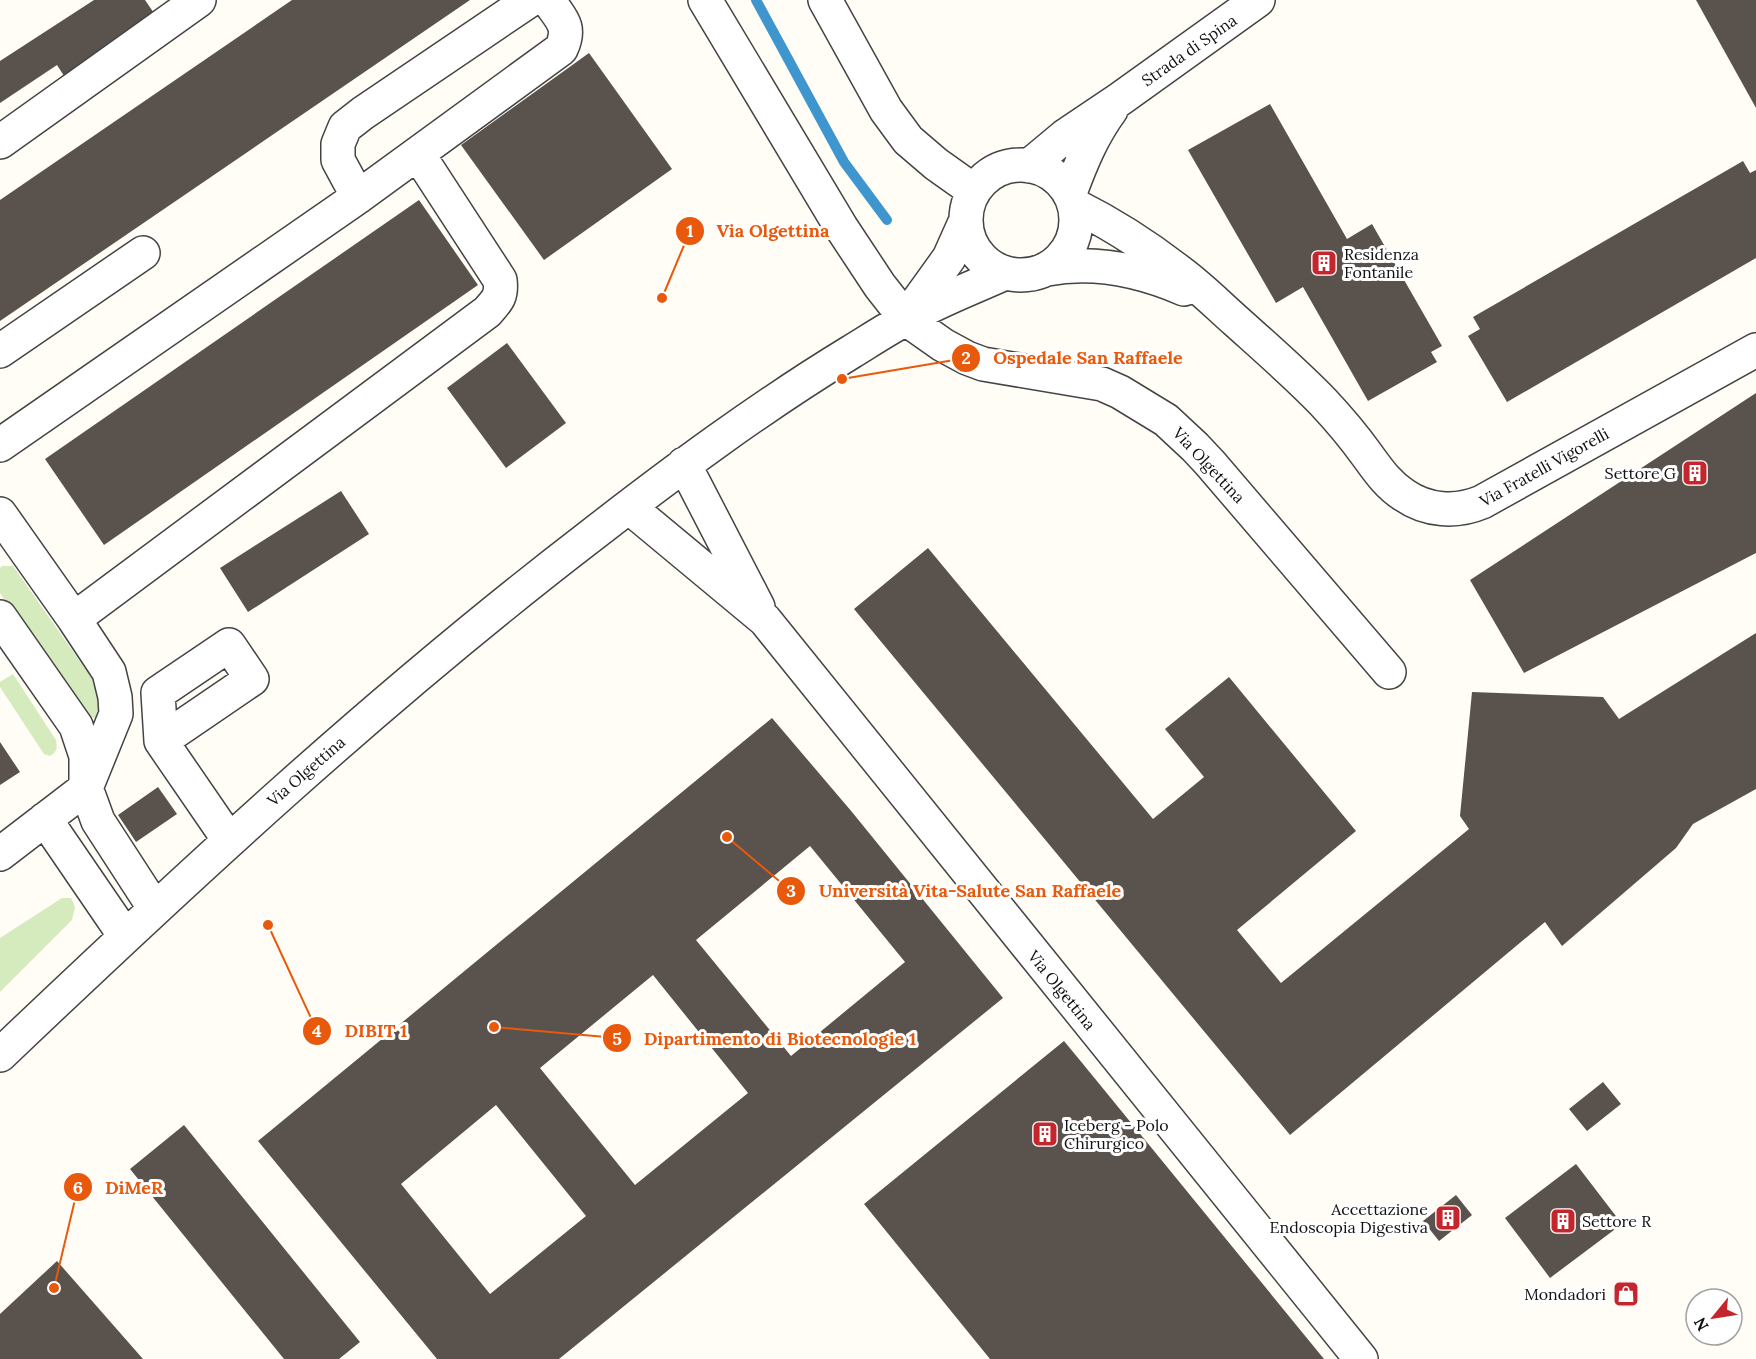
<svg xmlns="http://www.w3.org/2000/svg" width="1756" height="1359" viewBox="0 0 1756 1359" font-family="Lora,serif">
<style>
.green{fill:#d5ebbd}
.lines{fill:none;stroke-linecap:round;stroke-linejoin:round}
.stream{stroke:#3f96cf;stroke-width:10}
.building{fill:#5a524d;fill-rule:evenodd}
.minor-casing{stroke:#444;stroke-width:36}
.minor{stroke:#fff;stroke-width:33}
.labels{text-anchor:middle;stroke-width:6;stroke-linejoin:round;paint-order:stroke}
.street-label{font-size:16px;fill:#111;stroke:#fff}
.poi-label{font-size:16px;fill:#111;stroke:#fff;text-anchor:start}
.leader{fill:none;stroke:#e8590c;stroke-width:2}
.callout-dot{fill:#e8590c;stroke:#fff;stroke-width:2}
.mark-label{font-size:18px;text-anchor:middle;font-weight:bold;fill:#fff}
.callout-label{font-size:18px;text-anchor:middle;font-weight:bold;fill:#e8590c;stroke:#fff;stroke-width:6;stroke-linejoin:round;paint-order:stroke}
</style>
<rect width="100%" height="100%" fill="#fffdf5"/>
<path class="green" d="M2,566H13L100,690L106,710L96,718L88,717L78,708L0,593V568Z
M13,674L56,740C57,747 58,752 50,756L44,754L0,687V682Z
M62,898H71L75,907L72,920L0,992V938Z"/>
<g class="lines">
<path class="stream" d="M756,0L844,162L887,220"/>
</g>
<path class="building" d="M94,0H145L158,19L66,79L57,65L0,103V61Z
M292,0H470L0,321V200Z
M1696,0H1756V108Z
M589,53L672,169L544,260L461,145Z
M1270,104L1347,239L1372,224L1442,346L1431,352L1437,362L1368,401L1303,287L1276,303L1188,150Z
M1743,161L1750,173L1756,170V258L1507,402L1468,336L1480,329L1473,317Z
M419,200L478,285L104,545L45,459Z
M507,343L566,423L506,468L447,388Z
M1756,393V553L1524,673L1470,580Z
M341,491L369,534L248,612L220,568Z
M928,548L1153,819L1204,777L1165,729L1229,677L1356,831L1237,930L1281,983L1469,829L1460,816L1472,692L1603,697L1619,719L1756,633V789L1693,824L1676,848L1562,946L1545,922L1290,1135L854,609Z
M772,718L852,812L1003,998L559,1359H437L258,1141ZM810,846L905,962L791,1056L696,940ZM653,975L748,1093L635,1185L540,1068ZM496,1105L586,1216L490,1294L401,1184Z
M0,742L20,772L0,785Z
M158,787L177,814L136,842L118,815Z
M1064,1041L1083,1064L1324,1359H990L864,1204Z
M1603,1082L1621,1104L1587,1131L1569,1109Z
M184,1125L360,1342L339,1359H284L130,1169Z
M1576,1164L1622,1224L1550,1278L1505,1218Z
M1456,1195L1472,1215L1439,1241L1423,1221Z
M57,1261L143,1359H0V1314Z"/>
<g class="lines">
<g class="minor-casing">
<path id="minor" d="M705,0L841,227L880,286L906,319L943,345L967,358L983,364L1102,384L1120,392L1166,420L1195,447L1210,463L1389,672
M825,0L886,110L908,140L936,164L974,191
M0,142L199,0
M966 220a55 55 0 1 1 110 0a55 55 0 1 1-110 0Z
M1029,166L1065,136L1120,99L1258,0
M1070,193C1081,163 1092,136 1111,110
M358,197L338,160V144L345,127L363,113L530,0
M1074,205C1112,224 1148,247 1181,273C1201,288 1218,305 1236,321C1266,348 1296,374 1323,402C1339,419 1354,437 1367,455C1378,470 1388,485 1404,495C1427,511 1456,513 1482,502L1756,350
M1047,269C1095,260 1140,270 1184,289
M908,315L949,258L966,220
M0,351L143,253
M0,445L358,197L561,49C572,26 561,19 548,0
M684,464L758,607
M629,507L765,620L1361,1359
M0,514L74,619L109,672L115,697L116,714L86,788L0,854
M0,617L76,726L86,756V788L98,821L155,909
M74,619L487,312C498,300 502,296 500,280L418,154
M161,741L158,693L229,645L252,679L161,741L229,840
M45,819L125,936
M0,1055C189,875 381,697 588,538C673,472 759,408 851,352C869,341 887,329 906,319C937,301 972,288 1005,273"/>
</g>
<use href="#minor" class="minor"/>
</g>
<defs>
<g id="building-square" transform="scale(1.35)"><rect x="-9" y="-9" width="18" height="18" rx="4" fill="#c4262e" stroke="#fff"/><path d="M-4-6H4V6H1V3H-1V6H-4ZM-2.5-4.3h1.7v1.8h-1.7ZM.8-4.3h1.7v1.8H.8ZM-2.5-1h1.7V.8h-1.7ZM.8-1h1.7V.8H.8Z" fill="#fff"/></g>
<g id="shop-square" transform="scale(1.35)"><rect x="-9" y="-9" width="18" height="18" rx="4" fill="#c4262e" stroke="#fff"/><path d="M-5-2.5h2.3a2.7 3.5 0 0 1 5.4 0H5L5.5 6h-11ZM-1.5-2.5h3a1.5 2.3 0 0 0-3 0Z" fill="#fff"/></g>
</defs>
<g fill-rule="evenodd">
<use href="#building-square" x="1324" y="263"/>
<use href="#building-square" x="1695" y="473"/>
<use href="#building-square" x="1045" y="1134"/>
<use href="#building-square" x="1448" y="1218"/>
<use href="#building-square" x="1563" y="1221"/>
<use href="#shop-square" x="1626" y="1294"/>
</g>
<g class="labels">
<g class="street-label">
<text transform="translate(1189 50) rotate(-35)" y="6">Strada di Spina</text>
<text transform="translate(1209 465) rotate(47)" y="6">Via Olgettina</text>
<text transform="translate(1544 467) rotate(-29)" y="6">Via Fratelli Vigorelli</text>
<text transform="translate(306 771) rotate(-41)" y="6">Via Olgettina</text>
<text transform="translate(1062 990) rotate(51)" y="6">Via Olgettina</text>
</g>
<g class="poi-label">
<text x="1344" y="260">Residenza<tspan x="1344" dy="18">Fontanile</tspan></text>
<text x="1676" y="479" text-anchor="end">Settore G</text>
<text x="1064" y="1131">Iceberg - Polo<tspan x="1064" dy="18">Chirurgico</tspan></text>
<text x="1428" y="1215" text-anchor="end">Accettazione<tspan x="1428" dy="18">Endoscopia Digestiva</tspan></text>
<text x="1582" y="1227">Settore R</text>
<text x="1606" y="1300" text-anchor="end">Mondadori</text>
</g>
</g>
<path class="leader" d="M662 298L690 231M842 379L966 358M727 837L791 891M268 925L317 1031M494 1027L617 1038M54 1288L78 1187"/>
<g class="callout-dot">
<circle cx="662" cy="298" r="6"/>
<circle cx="842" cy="379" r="6"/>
<circle cx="727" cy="837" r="6"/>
<circle cx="268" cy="925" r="6"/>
<circle cx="494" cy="1027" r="6"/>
<circle cx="54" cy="1288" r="6"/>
<circle cx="690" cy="231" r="15"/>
<circle cx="966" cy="358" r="15"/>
<circle cx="791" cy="891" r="15"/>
<circle cx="317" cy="1031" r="15"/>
<circle cx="617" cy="1038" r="15"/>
<circle cx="78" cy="1187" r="15"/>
</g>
<g class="mark-label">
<text x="690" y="237">1</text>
<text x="966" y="364">2</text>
<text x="791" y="897">3</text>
<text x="317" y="1037">4</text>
<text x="617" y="1045">5</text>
<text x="78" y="1194">6</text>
</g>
<g class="callout-label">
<text x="773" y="237">Via Olgettina</text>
<text x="1088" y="364">Ospedale San Raffaele</text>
<text x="970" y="897">Università Vita-Salute San Raffaele</text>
<text x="376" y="1037">DIBIT 1</text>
<text x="780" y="1045">Dipartimento di Biotecnologie 1</text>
<text x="134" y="1194">DiMeR</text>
</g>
<g transform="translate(1714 1317) rotate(240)"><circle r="28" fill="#ffffff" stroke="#a0a0a0" stroke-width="1.5"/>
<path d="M0-4.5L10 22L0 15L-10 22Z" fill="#c4262e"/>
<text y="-9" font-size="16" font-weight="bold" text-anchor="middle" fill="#111111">N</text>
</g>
</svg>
